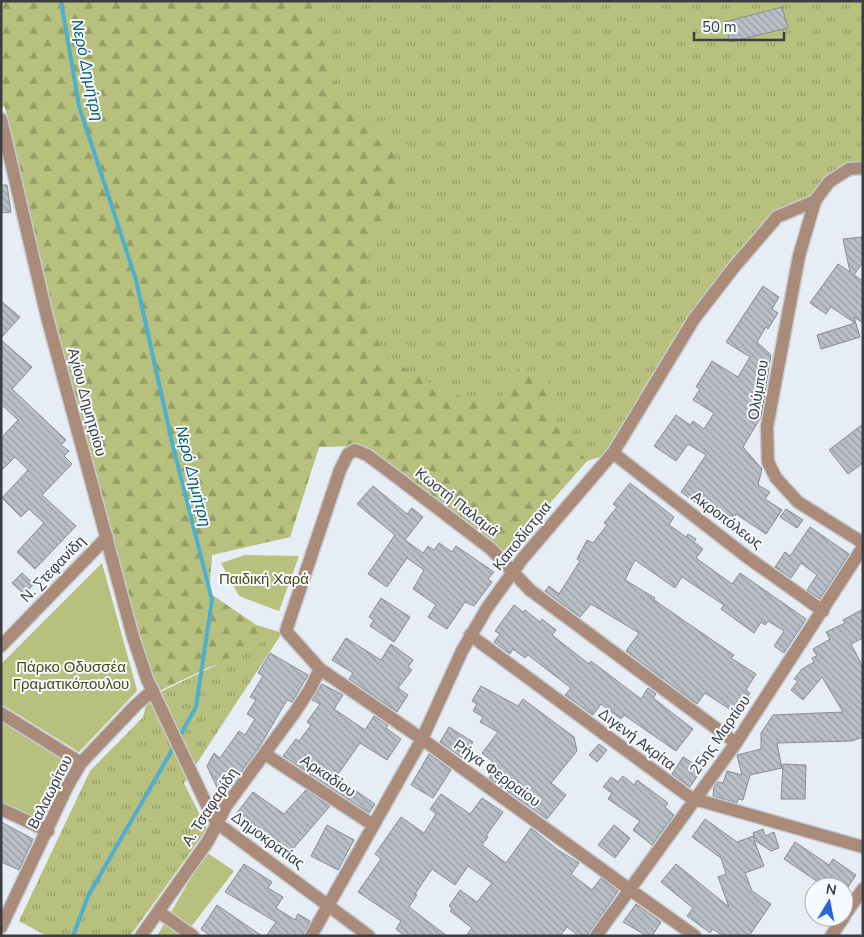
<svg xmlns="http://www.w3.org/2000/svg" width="864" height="937" viewBox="0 0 864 937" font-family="'Nunito Sans',sans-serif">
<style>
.grass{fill:url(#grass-tufts)}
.forest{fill:url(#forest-firs)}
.park{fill:#b7c07c}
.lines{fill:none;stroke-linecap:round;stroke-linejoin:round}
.stream{stroke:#4fafce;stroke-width:4}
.building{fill:url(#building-back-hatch);stroke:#888d94}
.minor-casing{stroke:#c5cad1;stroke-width:15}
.minor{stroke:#aa8b7a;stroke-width:12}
.labels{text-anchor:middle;stroke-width:4;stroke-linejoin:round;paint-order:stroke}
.street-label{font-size:15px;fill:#3b3d40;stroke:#f6faff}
.park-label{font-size:15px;fill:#474d13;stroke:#f6faff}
.water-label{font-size:16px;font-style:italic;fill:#00566c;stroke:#f6faff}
</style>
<defs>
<pattern id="grass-tufts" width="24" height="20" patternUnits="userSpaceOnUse" patternTransform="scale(1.25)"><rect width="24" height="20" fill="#b7c07c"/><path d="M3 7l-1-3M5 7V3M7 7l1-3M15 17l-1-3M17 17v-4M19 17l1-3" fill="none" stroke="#969d67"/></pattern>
<pattern id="forest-firs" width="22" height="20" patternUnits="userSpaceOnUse" patternTransform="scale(1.25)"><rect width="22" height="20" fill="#b7c07c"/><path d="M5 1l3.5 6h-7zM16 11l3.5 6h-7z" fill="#969d67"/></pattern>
<pattern id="building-back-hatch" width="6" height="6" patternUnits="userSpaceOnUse" patternTransform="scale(1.25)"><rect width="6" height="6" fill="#b9bfc7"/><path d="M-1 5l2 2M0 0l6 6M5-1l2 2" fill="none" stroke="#989ca3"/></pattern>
</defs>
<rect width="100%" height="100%" fill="#e7edf5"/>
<path class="grass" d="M1,1H863V175C841,175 825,193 819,213L807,211L780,223L739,271L699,322L613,453L587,461L533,522L507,554L361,445L319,447L290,537L212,554L209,593L256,625L282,633L184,783L207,829L130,936H47L19,921L90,771L143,717L148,698L216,665L137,632L56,323L6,107L1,106Z"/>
<path class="forest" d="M1,1H318L321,34L332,75L338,91L349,104L375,121L394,152L400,168V191L395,209L389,220L378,231L369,255L366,303L383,355L443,391L497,406L519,368L546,373L557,425L587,461L533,522L507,554L361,446L319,447L290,537L212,555L209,593L256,625L282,633L159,691L146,661L137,632L56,323L1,91Z"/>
<path class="park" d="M245,555L299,556L279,611L239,596L221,563Z
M102,563L137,690L136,692L79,752L1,704V664Z
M1,720L71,763L44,824L1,804Z
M206,852L234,871L184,936H157Z"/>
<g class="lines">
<path class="stream" d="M61,1L79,106L136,280L172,442L212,600L196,707L178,739
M73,936L88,896L175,745"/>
</g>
<path class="building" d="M782,7L788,28L730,42L725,22Z
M1,185H7L11,212L1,213Z
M862,237L863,262L854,275L863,281V323L854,317L860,337L821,349L817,335L855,323L831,307L826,314L810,303L838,264L850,272L843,239Z
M763,286L779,297L772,309L778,313L768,329L766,327L757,342L771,355L761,417L743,447L762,469L758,485L770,492L765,499L782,510L766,534L736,514L734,517L730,515L724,523L681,492L706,455L688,444L676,461L654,446L676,415L690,425L693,421L704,429L714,413L693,400L700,389L696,387L712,361L738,377L750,357L726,342Z
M1,301L20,317L1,338Z
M1,340L32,367L12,389L66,440L61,445L69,451L64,456L72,464L42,495L76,526L35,569L17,552L44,523L29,509L21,517L2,498L28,470L15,457L1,471V438L18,420L1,404Z
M863,424V463L848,474L829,450Z
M630,483L674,517L669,525L686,537L688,534L696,539L694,542L703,549L696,558L732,584L740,573L806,619L784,653L774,646L784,631L768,621L765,625L761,622L754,633L721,609L724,605L682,577L675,588L635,560L625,580L655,598L654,600L734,655L731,658L756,674L746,690L750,693L737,714L705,693L697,704L626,651L639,633L591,604L580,617L545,591L549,586L559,594L580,561L577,559L587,540L593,543L607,525L604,523L617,507L613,504Z
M373,486L407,514L412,508L423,517L405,540L423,553L428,546L434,550L439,543L452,552L456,546L494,572L488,579L492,582L474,606L465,602L447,629L428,617L436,605L413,589L424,570L407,558L387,587L368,574L395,535L357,504Z
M786,509L803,520L797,528L780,517Z
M810,527L849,554L820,599L807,590L817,575L801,563L791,578L775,567L785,552L790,556Z
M22,573L34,584L24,594L12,583Z
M381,598L410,617L394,642L370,626L374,620L369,617Z
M514,605L523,612L525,610L540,622L542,619L556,630L552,635L589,664L591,661L641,699L648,688L656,694L653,698L693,729L676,751L624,715L621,719L601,704L593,715L565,695L571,688L528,655L525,658L513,649L510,654L494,642L500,634L495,631Z
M863,609V638L851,644L863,667V737L852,741L777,743L782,768L750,775L743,800L738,799L737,803L713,796L714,787L718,782L723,783L727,771L742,775L737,755L761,749V733L773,715L843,712L822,677L803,700L791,690L798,681L794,679L802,669L814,662L812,658L817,656L813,649L830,639L826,632L845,623L843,620Z
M346,638L381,660L391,644L413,660L408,667L412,670L398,688L408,695L397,712L349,679L353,673L332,660Z
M270,653L308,675L292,702L287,700L260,746L222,798L207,766L214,753L220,758L239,731L245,735L255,719L247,714L256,700L250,697L263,676L258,673Z
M322,684L343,695L334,709L365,730L374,716L388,725L386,728L401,739L387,760L360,743L336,777L375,804L369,813L283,756L296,739L299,741L311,725L307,722L320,704L312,700Z
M481,686L518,706L523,699L574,737L577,751L551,783L566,795L547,819L489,778L498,766L482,753L498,732L480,722L483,717L473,711L477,704L472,701Z
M449,727L473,742L463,758L440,742Z
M599,744L607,750L597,762L589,755Z
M429,754L451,770L433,798L411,785Z
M683,757L702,769L690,787L672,774Z
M783,764L806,765L805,799H781Z
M623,776L634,785L637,780L668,803L665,807L674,815L652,845L633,830L640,821L608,799L612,793L603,787L611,777L618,782Z
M306,790L330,806L286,857L259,834L258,836L233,818L253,792L284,814Z
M441,794L470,814L482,798L503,812L486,836L488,837L482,845L506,863L531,828L558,850L579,863L571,874L592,890L601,878L618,891L587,936H579L567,927L560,936H466L472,928L450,911L452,908L449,906L460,890L477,902L492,883L468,866L455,885L432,869L415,894L417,895L409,907L447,936H405L396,929L401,921L358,892L381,859L375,854L401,817L424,833L436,814L430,809Z
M705,819L737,842L753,836L755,839L753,833L763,829L765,836L774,832L779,848L771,851L754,840L764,866L745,873L752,891L771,904L749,936H723L713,929L710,933L687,916L693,908L661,882L676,864L729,907L718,877L726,874L721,858L692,837Z
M1,822L33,839L19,870L1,862Z
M327,825L354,840L338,870L311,856Z
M614,825L630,838L615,858L598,845Z
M795,842L829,865L833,859L856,875L848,887H821L816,884L818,882L784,859Z
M244,864L272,882L268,888L283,897L276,908L295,920L298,914L310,921L303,936H266L276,922L225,892Z
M636,904L661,922L652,936H647L623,922Z
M217,905L262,936H211L201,929Z"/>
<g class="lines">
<g class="minor-casing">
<path id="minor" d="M1,119L47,317L133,637L147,679L211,814L217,823L369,936
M863,168L849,169L829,182L815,201L799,256L767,427L768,462L776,478L798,502L863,543
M613,453L747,557L823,611
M470,635L691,798L863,847
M1,646L107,537
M1,713L81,763
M265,754L373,825
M1,809L48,831
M159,912L193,936
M844,916L863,889
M1,927L67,787L81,763L135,706L153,690
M141,936L208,841L226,806L295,712L310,689L320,669
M311,936L422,739L462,651L487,608L523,558L613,453L694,319L735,266L777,217L815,201
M596,936L736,743L863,547
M695,936L629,889L422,739L320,669L286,631L340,470L348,454L355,450L367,455L386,469L491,549L530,590L736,743
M831,936L844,917"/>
</g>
<use href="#minor" class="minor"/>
</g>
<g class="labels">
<g class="street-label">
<text transform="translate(758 390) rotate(-80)" y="5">Ολύμπου</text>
<text transform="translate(87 402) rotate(75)" y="5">Αγίου Δημητρίου</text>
<text transform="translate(457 502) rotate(38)" y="5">Κωστή Παλαμά</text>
<text transform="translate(727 520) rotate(37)" y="5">Ακροπόλεως</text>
<text transform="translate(522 536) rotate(-51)" y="5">Καποδίστρια</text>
<text transform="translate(53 569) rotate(-46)" y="5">Ν. Στεφανίδη</text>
<text transform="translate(720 735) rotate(-55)" y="5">25ης Μαρτίου</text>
<text transform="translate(637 739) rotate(37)" y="5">Διγενή Ακρίτα</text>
<text transform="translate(497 773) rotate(36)" y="5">Ρήγα Φερραίου</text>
<text transform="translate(328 776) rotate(34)" y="5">Αρκαδίου</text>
<text transform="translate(50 792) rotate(-63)" y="5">Βαλαωρίτου</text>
<text transform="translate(210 807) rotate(-57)" y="5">Α. Τσαφαρίδη</text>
<text transform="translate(268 840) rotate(36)" y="5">Δημοκρατίας</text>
</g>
<g class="park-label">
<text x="264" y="584">Παιδική Χαρά</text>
<text x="71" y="672">Πάρκο Οδυσσέα<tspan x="71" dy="17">Γραματικόπουλου</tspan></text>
</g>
<g class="water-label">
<text transform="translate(88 70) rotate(78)" y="6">Νερό Δημήτρη</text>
<text transform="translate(194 476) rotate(76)" y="6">Νερό Δημήτρη</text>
</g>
</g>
<rect width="864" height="937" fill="none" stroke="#3b3d40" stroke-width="5"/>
<g transform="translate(829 902) rotate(10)"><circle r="24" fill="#f6faff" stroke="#abaeb3"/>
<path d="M0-4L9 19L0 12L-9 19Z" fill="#2867d4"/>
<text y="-8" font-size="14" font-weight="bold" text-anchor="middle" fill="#3b3d40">N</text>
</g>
<path d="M694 32v8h90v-8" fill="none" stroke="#3b3d40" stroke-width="2.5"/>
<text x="702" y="32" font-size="15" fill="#3b3d40" stroke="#f6faff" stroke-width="4" paint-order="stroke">50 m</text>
</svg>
